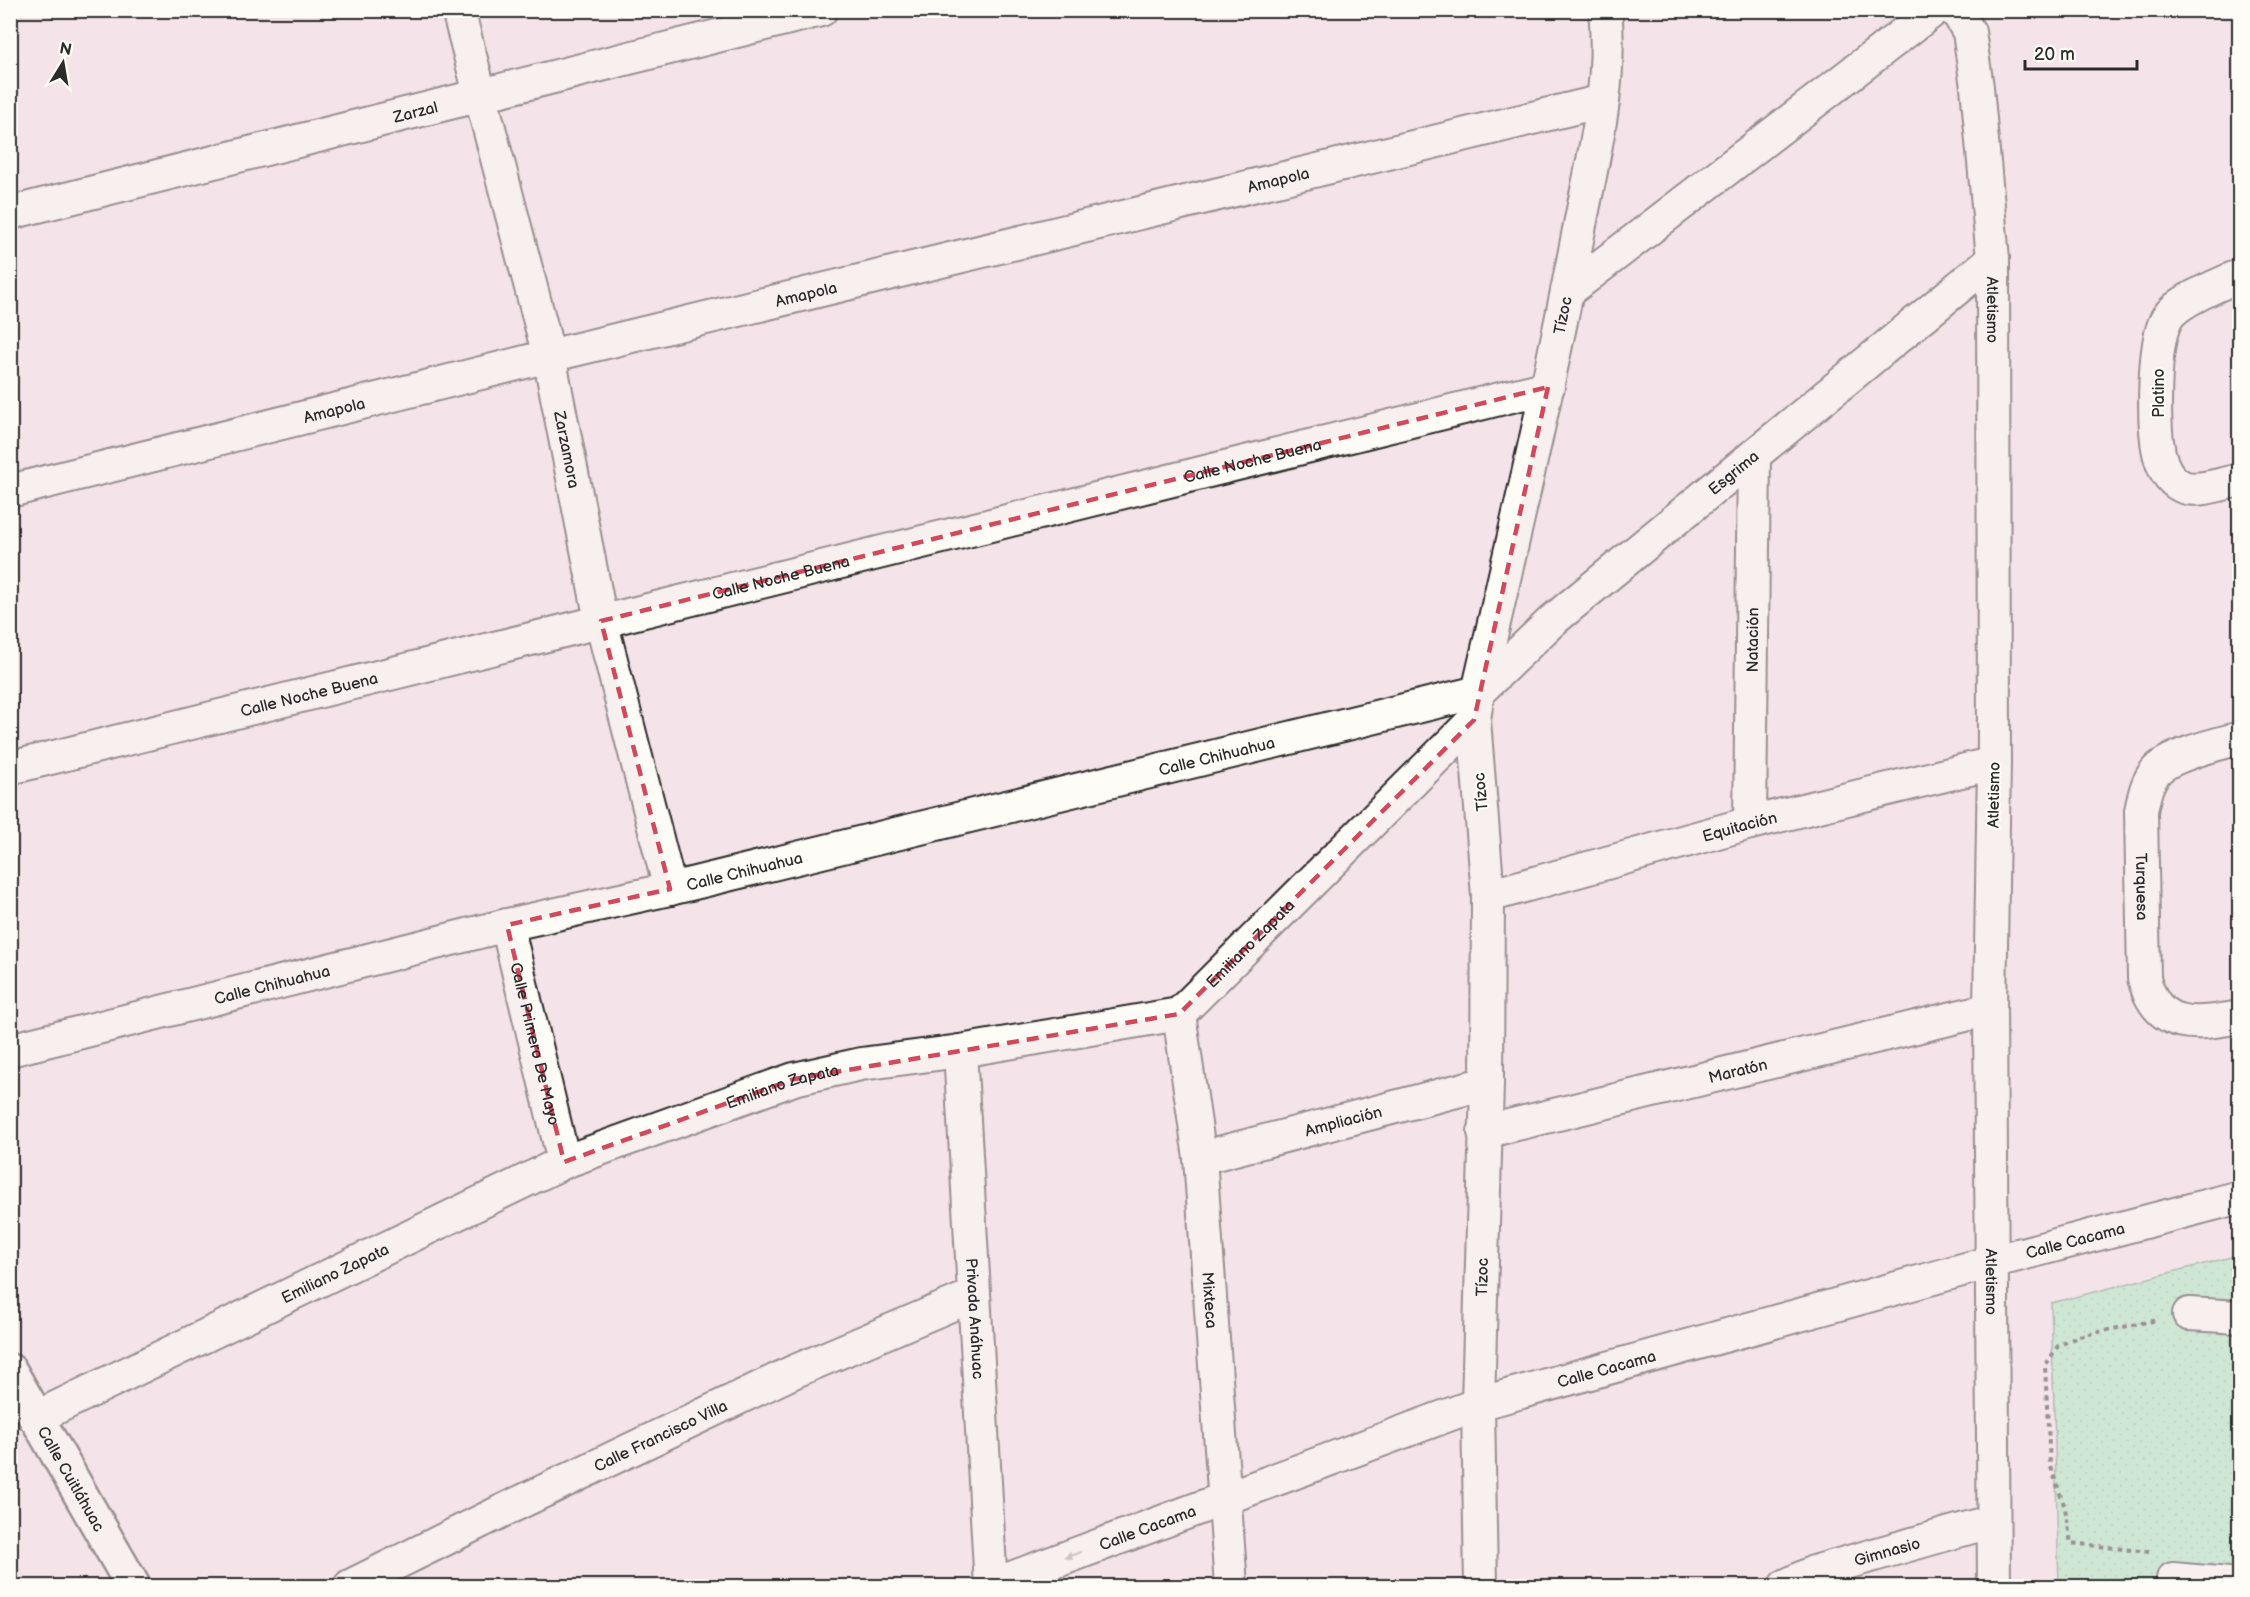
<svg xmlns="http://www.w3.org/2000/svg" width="2250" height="1597" viewBox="0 0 2250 1597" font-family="'Balsamiq Sans',sans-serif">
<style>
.grass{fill:url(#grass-dots);stroke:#668b72;stroke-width:1.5}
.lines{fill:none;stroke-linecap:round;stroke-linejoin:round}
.minor-casing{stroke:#2b2b2b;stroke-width:36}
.tertiary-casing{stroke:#2b2b2b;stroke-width:38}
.path{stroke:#2b2b2b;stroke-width:4;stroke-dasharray:4.5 4.5;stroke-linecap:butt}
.minor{stroke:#fdfcf7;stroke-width:32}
.tertiary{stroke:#fdfcf7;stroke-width:33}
.oneway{fill:#9e9e9b}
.marked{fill:none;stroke:#d1495b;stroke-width:4.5;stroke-dasharray:12 8;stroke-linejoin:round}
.labels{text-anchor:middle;stroke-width:4.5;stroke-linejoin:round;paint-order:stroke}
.street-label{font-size:16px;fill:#2b2b2b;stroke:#fdfcf7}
</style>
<defs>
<pattern id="grass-dots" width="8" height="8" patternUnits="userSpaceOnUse" patternTransform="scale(1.5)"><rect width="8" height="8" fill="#a1ebba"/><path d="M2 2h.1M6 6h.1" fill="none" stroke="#8bcaa0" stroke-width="1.8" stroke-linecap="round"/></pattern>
</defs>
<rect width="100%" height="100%" fill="#f4e4e9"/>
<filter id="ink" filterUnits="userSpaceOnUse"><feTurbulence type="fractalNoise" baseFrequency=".0167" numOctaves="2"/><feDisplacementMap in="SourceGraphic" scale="12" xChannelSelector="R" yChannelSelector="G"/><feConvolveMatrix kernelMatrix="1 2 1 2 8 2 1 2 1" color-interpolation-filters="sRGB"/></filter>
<g filter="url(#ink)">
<path class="grass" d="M2239,1255V1586H2059L2051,1303Z"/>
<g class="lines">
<g class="minor-casing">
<g id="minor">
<path id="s1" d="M458,10L549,356L601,621L670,889"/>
<path id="s2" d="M1954,10L1959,15L1969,32L1977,87L1993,259L1994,763L1990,1009L1994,1586"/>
<path id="s3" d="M10,213L821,10"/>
<path d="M2240,275C2220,285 2175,301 2166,320C2153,345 2153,425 2159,453C2162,466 2169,480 2181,486C2197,494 2223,483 2240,480"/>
<path d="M1567,292L1934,10"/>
<path id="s4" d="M10,491L549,356L1603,101"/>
<path id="s5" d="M2240,738C2218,744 2170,755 2156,771C2146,783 2144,797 2141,811L2144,978C2158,1031 2194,1025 2240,1017"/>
<path id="s6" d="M10,768L1548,387"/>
<path id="s7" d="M1750,823L1754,456"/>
<path id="s8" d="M1488,896L1750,823L1994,763"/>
<path id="s9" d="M507,925L564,1162"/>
<path id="s10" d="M1179,1014L1200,1158L1231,1586"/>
<path id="s11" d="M10,1050L507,925L670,889L1478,692L1552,621L1993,259"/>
<path id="s12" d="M960,1051L991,1586"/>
<path id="s13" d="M1484,1132L1990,1009"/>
<path id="s14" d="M1200,1158L1487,1083"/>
<path d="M2189,1314L2240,1317"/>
<path id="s15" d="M35,1418L564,1162L794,1079L861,1064L960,1051L1179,1014L1474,720"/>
<path d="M2173,1579L2240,1585"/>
<path id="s16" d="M350,1586L502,1511L793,1372L974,1295"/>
<path id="s17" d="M990,1586L1478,1404L1991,1262L2240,1197"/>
<path id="s18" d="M1481,1586L1478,1404L1487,1083L1488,896L1474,720L1478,692C1513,540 1549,388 1578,235C1592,162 1613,86 1605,10"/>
<path id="s19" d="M1785,1586L1814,1572L1993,1521"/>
</g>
</g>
<g class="tertiary-casing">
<g id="tertiary">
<path id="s20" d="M10,1371L133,1586"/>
</g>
</g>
<path class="path" d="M2149,1552L2071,1543L2065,1508L2050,1465L2045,1366L2058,1346L2079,1336L2157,1320"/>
<use href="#minor" class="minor"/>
<use href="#tertiary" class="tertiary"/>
</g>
<defs><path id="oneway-solid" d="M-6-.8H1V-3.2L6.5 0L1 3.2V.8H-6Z" transform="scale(1.5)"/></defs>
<use class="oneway" href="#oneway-solid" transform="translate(1073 1555) rotate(160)"/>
</g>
<path d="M0 0H2250V1597H0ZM1548,387L1474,720L1179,1014L794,1079L564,1162L507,925L670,889L601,621Z" fill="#f4e4e9" fill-opacity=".55" fill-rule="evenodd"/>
<path class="marked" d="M1548,387L1474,720L1179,1014L794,1079L564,1162L507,925L670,889L601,621Z"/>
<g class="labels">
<g class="street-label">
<text dy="6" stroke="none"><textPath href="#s3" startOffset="418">Zarzal</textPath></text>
<text dy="6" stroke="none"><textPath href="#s4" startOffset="1306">Amapola</textPath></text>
<text dy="6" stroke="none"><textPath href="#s4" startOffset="820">Amapola</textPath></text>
<text dy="6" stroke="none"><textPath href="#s2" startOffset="306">Atletismo</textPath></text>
<text dy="6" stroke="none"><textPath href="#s18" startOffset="1281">Tízoc</textPath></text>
<text transform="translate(2158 393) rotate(-90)" y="6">Platino</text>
<text dy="6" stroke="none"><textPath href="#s4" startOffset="334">Amapola</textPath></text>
<text dy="6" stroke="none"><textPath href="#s1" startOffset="453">Zarzamora</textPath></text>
<text dy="6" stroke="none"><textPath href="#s6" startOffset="1280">Calle Noche Buena</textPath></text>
<text dy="6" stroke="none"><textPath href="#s11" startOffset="1848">Esgrima</textPath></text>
<text dy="6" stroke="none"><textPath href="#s6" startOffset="794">Calle Noche Buena</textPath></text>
<text dy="6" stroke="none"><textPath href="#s7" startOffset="183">Natación</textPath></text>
<text dy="6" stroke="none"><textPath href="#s6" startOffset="308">Calle Noche Buena</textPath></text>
<text dy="6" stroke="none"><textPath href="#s11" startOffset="1242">Calle Chihuahua</textPath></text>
<text transform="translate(1480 792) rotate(-95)" y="6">Tízoc</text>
<text transform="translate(1993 795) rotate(-89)" y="6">Atletismo</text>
<text dy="6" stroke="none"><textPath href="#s8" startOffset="261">Equitación</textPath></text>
<text dy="6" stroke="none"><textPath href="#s11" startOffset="756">Calle Chihuahua</textPath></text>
<text dy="6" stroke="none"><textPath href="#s5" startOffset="210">Turquesa</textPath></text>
<text dy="6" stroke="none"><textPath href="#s15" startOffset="1323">Emiliano Zapata</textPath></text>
<text dy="6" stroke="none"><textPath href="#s11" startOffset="270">Calle Chihuahua</textPath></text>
<text dy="6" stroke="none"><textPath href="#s9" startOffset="122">Calle Primero De Mayo</textPath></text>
<text dy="6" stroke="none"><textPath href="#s13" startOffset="261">Maratón</textPath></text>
<text dy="6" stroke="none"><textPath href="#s15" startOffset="819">Emiliano Zapata</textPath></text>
<text dy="6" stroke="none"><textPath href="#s14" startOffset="148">Ampliación</textPath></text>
<text dy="6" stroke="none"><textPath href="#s17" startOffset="1140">Calle Cacama</textPath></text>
<text dy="6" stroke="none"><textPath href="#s15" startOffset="333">Emiliano Zapata</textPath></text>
<text dy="6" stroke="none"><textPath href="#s18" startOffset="309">Tízoc</textPath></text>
<text dy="6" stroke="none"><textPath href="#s2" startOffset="1278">Atletismo</textPath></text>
<text dy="6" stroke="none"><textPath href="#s10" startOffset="288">Mixteca</textPath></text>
<text dy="6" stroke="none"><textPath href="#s12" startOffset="268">Privada Anáhuac</textPath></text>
<text dy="6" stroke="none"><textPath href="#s17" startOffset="654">Calle Cacama</textPath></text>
<text dy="6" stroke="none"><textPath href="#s16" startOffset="345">Calle Francisco Villa</textPath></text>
<text dy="6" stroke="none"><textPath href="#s20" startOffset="124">Calle Cuitláhuac</textPath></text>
<text dy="6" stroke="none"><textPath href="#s17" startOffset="168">Calle Cacama</textPath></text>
<text dy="6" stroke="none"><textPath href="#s19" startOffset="108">Gimnasio</textPath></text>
</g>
</g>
<rect width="2250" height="1597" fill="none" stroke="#fdfcf7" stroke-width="36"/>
<rect x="18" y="18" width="2214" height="1561" fill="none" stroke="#2b2b2b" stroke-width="2" filter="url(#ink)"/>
<g transform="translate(63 63) rotate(11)" stroke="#fdfcf7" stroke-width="4.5" paint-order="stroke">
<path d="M0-4.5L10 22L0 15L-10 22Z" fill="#2b2b2b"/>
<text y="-9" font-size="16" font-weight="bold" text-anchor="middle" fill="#2b2b2b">N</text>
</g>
<path d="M2025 60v9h112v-9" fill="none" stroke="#2b2b2b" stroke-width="3"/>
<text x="2034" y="60" font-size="18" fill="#2b2b2b" stroke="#fdfcf7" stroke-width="4.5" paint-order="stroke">20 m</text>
</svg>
